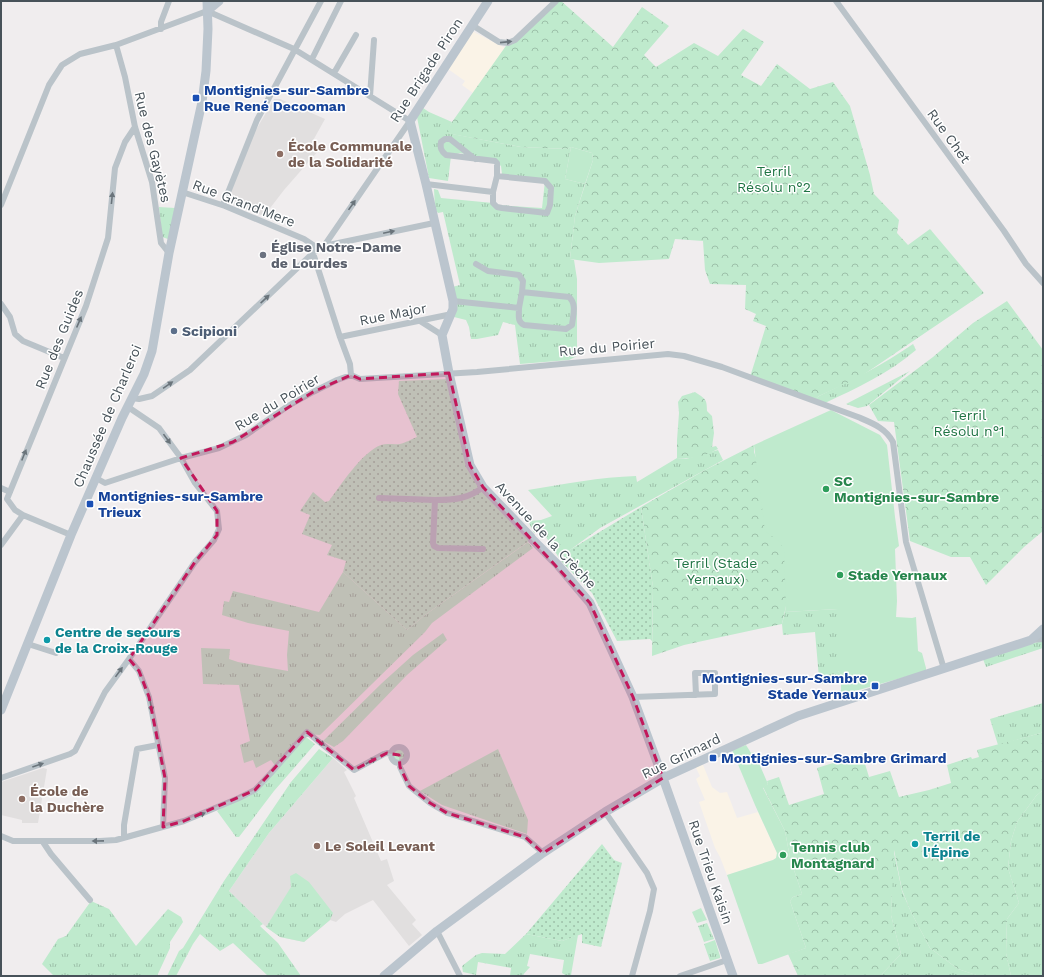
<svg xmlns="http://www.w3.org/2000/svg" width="1044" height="977" viewBox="0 0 1044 977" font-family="'Work Sans',sans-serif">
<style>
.commercial{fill:#faf3e7}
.education{fill:#e1dfdf}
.grass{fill:url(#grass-tufts)}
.forest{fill:url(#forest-crowns)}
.park{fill:url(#park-dots)}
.pitch{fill:#bfeacd}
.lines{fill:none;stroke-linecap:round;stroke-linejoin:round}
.street{stroke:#bac3c9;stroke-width:6}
.secondary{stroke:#bbc5ce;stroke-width:9}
.oneway{fill:#6a747b}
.marked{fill:#c2185b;fill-opacity:0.2;stroke:#c2185b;stroke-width:3;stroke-dasharray:8 5;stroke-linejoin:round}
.transit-dot{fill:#1a4fb4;stroke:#fff;stroke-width:1.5}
.education-dot{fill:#8d6e63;stroke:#fff;stroke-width:1.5}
.worship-dot{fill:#6b7280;stroke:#fff;stroke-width:1.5}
.service-dot{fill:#5c6f8a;stroke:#fff;stroke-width:1.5}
.leisure-dot{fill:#2e9e5b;stroke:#fff;stroke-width:1.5}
.culture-dot{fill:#0f9aa8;stroke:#fff;stroke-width:1.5}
.labels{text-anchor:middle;stroke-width:3;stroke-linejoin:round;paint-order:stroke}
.street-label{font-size:14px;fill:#475259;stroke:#fff}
.transit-label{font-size:14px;font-weight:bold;fill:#164399;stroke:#fff;text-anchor:start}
.education-label{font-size:14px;font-weight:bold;fill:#785e54;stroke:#fff;text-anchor:start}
.park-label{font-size:14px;fill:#1f7444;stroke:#fff}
.worship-label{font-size:14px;font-weight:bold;fill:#5b616d;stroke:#fff;text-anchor:start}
.service-label{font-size:14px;font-weight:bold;fill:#4e5e75;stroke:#fff;text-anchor:start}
.leisure-label{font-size:14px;font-weight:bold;fill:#27864d;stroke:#fff;text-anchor:start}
.culture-label{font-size:14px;font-weight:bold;fill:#0d838f;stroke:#fff;text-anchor:start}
</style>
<defs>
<pattern id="grass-tufts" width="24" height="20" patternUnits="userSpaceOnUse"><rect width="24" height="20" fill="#bfeacd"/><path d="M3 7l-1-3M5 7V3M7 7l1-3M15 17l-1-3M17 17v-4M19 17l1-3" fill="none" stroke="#9dc0a9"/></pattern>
<pattern id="forest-crowns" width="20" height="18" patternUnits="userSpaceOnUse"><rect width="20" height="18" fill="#bfeacd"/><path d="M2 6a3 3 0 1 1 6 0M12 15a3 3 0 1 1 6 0" fill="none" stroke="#9dc0a9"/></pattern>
<pattern id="park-dots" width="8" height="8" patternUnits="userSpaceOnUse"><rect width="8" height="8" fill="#bfeacd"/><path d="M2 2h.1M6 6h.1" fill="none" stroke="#9dc0a9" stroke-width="1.8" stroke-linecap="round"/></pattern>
</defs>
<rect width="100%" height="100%" fill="#f0edee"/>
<path class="commercial" d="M472,31L505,48L473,93L462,85L465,81L448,69Z
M703,765L712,787L720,793L727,792L737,818L758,812L777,853L776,858L773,860L727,875L720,857L715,848L699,802L705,800L696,779L700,776L695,766Z"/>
<path class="education" d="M274,99H280L325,119L310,146L319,150L284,190L264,216L227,202L253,135Z
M333,758L347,770L344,772L356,796L354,798L381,861L387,859L394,881L387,885L416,920L412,924L422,935L409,946L373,900L345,914L336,922L330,920L304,942L280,937L266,927L229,891L269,833Z
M43,768L47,769L38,823H22V820L1,815V782Z"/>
<path class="grass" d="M420,106L429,112L452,122L447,133L521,147L567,149L571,147L565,179L585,184L575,216L570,259L574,260L577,279V356L569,360L520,364L515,325L503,322L498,335L477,339H471L469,327L466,320L454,317L452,287L460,285L443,212L438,213L435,209L434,189L438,190L441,198L493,203L499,205L542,208L545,181L502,174L501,166L495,161L460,153L451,156L448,181L429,178L417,117Z
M159,207L175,208L168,239L162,237Z
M913,344L916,350C889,373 857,388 825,403L815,399L819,396C852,380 883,365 913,344Z
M910,371L867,406L858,408L846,404Z
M718,450L723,460L600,528L559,558L543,532L534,533L528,521L541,520L552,516L528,490C564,484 600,477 636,476L637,482L677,458L686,459Z
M528,542L533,548L432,623L425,632L320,735L305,734L306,737L315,744L274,791L239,837H236L217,811L226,805L250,796L276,767L271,760L256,768L253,760L244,763L240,745L250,741L239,685L203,684L201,648L230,649L229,659L238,662L288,671L287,655L289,631L248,623L222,615L224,601L229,602L233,591L319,612L343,572L407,630L425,615Z
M838,609V671L841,675L833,676V681L822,684L821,678H819L815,632L783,635L782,624L785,612Z
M443,633L447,640L407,675L343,741L334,747L323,741L382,683L413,655Z
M1043,641V648L986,667L983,659L1033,643Z
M1043,703V730L1041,733L998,745L990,719Z
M391 755a8 8 0 1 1 16 0a8 8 0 1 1-16 0Z
M319,749L333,758L269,833L229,891L263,924L260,926L278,943L301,976H268L233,943L220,951L200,934L193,944L176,976H167L179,951L183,948L224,881L291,782Z
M498,749L528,820L527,834L442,805L420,791Z
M1043,790V976H1011L1006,953L1007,919L1019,903L1008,868L1011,841L1017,822L1036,796Z
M893,848L902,891L911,912L930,948L958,969L979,976H880L901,954L891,915Z
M296,873L309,882L333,913L330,920L304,942L280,937L266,927L291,887L290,876Z
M91,901L109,909L136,946L168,909L181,917L183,922L170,942V948L157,976H54L42,964L58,939L66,936Z
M701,908L707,920L697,923L692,912Z
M707,923L714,939L704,942L698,926Z
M526,934L562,941L578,935L571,975L567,976L562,973L564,960L530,954L527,966L530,967L522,976H510L511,968L478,962L476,975L463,972L462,966L476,955L482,953L505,954Z
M715,940L720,956V958L710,961L704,944Z"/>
<path class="forest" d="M556,1H561L613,47L642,7L669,26L644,55L656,67L694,43L718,56L743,29L764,42L741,75L761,86L777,64L810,89L833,82L850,106L870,175L874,194L899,220L897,233L908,245L930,229L984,293L860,377L819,396L814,400L750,377L766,326L753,321L756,314L745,309L746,285L710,284L705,270L703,241L675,239L669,259L599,263L570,259L575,216L593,160L592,153L571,147L567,149L521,147L446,133L452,122L508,43Z
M1007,301L1043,350V531L1024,547L986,585L970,557H951L910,541L894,422L878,421L869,405L933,357L973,323Z
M695,392C705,399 707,398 707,411L712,416L714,433L712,447L716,446L718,449C705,456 691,460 677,458V440L679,413L678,402L682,396Z
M754,445V452L789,547L792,579L782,624L684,645L652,656L653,587L641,507L705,470Z
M1043,730V790L1036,796L1017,822L1011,841L1008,868L1019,903L1007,919L1006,953L1011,976H979L958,969L930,948L911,912L902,890L894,850L891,915L901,954L880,976H798L788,954L806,948L790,901L793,897L802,894L790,858L785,831L763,787L768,784L767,781L779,777L789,805L824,794L817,768L862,754L869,777L890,771L899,797L929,790L951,783L947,765L971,757L972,759L979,757L977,750L1041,733Z"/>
<path class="park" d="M448,379L476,480L529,541L425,615L407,630L343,572L346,561L327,555L332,545L302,534L310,515L300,511L313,492L325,502L329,501C341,485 362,452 381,445C387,443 393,445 400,444C405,443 412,439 417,437L398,394L399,381Z
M641,507L653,587L652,641L650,639L617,641L592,593L561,561H566L563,554Z
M602,844L614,860L622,863L601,947L582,943V934L562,941L526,934Z"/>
<path class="pitch" d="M571,147L592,153L593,160L585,184L565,179Z
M831,410L880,435L887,445L895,517L899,546L895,549L897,601L896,617L912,618L916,617L918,651L922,653L926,668V671L841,695V675L838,671V609L785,612L786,605L784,550L780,542L765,531L754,445Z
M746,745L751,753L754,752L768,784L763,788L785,831L790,858L802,894L793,897L790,901L806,948L762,964H758L727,875L773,860L776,858L777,853L755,805L732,750Z"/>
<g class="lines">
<path class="street" d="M836,1L1004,231L1026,264L1043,283
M472,25L499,42L508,43L515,40L556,1
M161,29V22L169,1
M116,45L125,77L135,127L152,182L161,243L169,253
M312,59L341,1
M334,73L356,35
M370,96L374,40
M475,159L450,139H445L441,142C440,148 441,151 446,155L495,161L497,163V176
M426,184L493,192V203L497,207L502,208L547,213L550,205L551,188L545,181L497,176L493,192
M182,192L225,206L304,239L319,249
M1,205L49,85L62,65L80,54L116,45L207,11L294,49L410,121L324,246L313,253L190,370L152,396L139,399L132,398
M223,205L257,120L321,1
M324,246L434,223
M313,253L340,337L350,364L351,375
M476,264L488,271L519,275L523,281L522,292
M453,301L519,308C519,316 517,321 524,325L566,329L572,325C573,316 577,304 569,297L522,292L519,308
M1,304L10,317L15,334L23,341L64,358
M420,321L442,335
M340,337L452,314
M96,478L105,483L181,458L219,448L246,435L288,406L313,392L337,380L351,375L360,379L477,372L668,354L684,356L722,367L858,417C872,423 886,428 893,442L906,542L944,669
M483,487C469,499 453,500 435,500L433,543L434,546L438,548L483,549
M1,488L10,492
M379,498L435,500
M23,515L71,535
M1,545L23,515L15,510L7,499L86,306L108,238L115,168L125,142L135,127
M1031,640L1043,639
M28,644L56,653
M129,659L139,671L149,697L165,778L163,827
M633,697L715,694V673H695L696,695
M391 755a8 8 0 1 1 16 0a8 8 0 1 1-16 0Z
M400,763V767L409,786L430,803L447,813L525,837L543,853
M1,778L70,754L75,751L105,692L129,659L195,562L214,540L219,529L217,511L195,483L181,458L159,428L128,407
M605,812L647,873L654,889L650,911L632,976
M1,836L13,841H100L116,840L184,821L239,798L255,790L271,773L307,732L354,770L384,754L387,753L392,754
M124,837V825L137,749L158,745
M43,842L51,854L90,900
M437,931L460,976
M680,976L727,960"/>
<path class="secondary" d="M488,1L410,121L426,184L453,301V309L442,335L449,373L470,465L483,487L531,537
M207,11L219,1
M532,539L557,564L590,603L633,697L663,778L733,976
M1,710L71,535L122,418L144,374L152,351L169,253L202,102L206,71L208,29L207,1
M384,976L437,931L543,853L605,812L663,778L798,716L1031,640L1043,629"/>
</g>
<defs><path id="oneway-solid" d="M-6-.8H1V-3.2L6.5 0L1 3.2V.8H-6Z"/></defs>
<g class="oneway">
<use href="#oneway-solid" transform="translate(506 42) rotate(-6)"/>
<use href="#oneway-solid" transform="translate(112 198) rotate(-84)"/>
<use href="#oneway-solid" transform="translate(352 205) rotate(-55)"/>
<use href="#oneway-solid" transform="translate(389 232) rotate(-12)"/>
<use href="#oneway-solid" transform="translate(265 299) rotate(-43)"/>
<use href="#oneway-solid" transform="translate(79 322) rotate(-67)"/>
<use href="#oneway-solid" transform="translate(168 385) rotate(-34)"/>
<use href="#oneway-solid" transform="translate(167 439) rotate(54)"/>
<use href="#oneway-solid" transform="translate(24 455) rotate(-68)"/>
<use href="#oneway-solid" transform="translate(119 672) rotate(-54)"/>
<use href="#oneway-solid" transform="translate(151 706) rotate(80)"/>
<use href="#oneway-solid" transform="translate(320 742) rotate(39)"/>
<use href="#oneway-solid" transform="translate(371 761) rotate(-30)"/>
<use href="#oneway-solid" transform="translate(38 765) rotate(-19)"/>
<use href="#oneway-solid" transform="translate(200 815) rotate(-23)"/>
<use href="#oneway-solid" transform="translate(98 841) rotate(179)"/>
</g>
<path class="marked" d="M449,373L470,465L483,487L590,603L633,697L663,778L543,853L525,837L447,813L430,803L409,786L400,767L399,755L387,753L354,770L307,732L255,790L184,821L163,827L165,778L149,697L139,671L129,659L195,562L217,535V511L181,458L233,442L313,392L351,375L360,379Z"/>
<g class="transit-dot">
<rect x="192" y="94" width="8" height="8" rx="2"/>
<rect x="86" y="500" width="8" height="8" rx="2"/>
<rect x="871" y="682" width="8" height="8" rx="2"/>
<rect x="709" y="754" width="8" height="8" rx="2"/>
</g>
<g class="education-dot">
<circle cx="280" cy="154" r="4"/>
<circle cx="22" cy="799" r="4"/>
<circle cx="317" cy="846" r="4"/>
</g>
<circle class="worship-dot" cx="263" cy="255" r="4"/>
<circle class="service-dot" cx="174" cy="331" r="4"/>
<g class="leisure-dot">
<circle cx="826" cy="489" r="4"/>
<circle cx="840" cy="575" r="4"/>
<circle cx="783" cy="855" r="4"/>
</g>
<g class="culture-dot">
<circle cx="47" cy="640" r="4"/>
<circle cx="915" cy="844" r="4"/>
</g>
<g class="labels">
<g class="street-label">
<text transform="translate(426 70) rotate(-57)" y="5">Rue Brigade Piron</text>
<text transform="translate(949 136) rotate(54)" y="5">Rue Chet</text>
<text transform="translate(153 147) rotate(76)" y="5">Rue des Gayètes</text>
<text transform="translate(244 203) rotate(21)" y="5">Rue Grand'Mere</text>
<text transform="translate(393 314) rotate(-11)" y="5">Rue Major</text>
<text transform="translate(59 339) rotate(-68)" y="5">Rue des Guides</text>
<text transform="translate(607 347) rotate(-5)" y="5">Rue du Poirier</text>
<text transform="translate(277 402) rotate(-31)" y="5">Rue du Poirier</text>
<text transform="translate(107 416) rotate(-67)" y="5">Chaussée de Charleroi</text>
<text transform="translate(546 535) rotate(47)" y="5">Avenue de la Crèche</text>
<text transform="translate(681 756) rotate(-26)" y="5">Rue Grimard</text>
<text transform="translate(711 872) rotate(71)" y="5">Rue Trieu Kaisin</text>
</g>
<g class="transit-label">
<text x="204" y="95">Montignies-sur-Sambre<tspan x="204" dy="16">Rue René Decooman</tspan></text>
<text x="98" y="501">Montignies-sur-Sambre<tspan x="98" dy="16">Trieux</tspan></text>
<text x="867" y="683" text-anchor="end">Montignies-sur-Sambre<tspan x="867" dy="16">Stade Yernaux</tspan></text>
<text x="721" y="763">Montignies-sur-Sambre Grimard</text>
</g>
<g class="education-label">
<text x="288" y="151">École Communale<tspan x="288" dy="16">de la Solidarité</tspan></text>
<text x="30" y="796">École de<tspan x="30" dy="16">la Duchère</tspan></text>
<text x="325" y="851">Le Soleil Levant</text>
</g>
<g class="park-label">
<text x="774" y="176">Terril<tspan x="774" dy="16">Résolu n°2</tspan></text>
<text x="969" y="420">Terril<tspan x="969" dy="16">Résolu n°1</tspan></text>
<text x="716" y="568">Terril (Stade<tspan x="716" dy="16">Yernaux)</tspan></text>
</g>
<g class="worship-label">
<text x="271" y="252">Église Notre-Dame<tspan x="271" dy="16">de Lourdes</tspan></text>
</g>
<g class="service-label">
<text x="182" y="336">Scipioni</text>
</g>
<g class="leisure-label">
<text x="834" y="486">SC<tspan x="834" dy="16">Montignies-sur-Sambre</tspan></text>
<text x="848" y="580">Stade Yernaux</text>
<text x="791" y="852">Tennis club<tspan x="791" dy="16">Montagnard</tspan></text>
</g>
<g class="culture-label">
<text x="55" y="637">Centre de secours<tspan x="55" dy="16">de la Croix-Rouge</tspan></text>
<text x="923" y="841">Terril de<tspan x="923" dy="16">l'Épine</tspan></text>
</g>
</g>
<rect width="1044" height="977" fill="none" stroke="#475259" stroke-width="4"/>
</svg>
